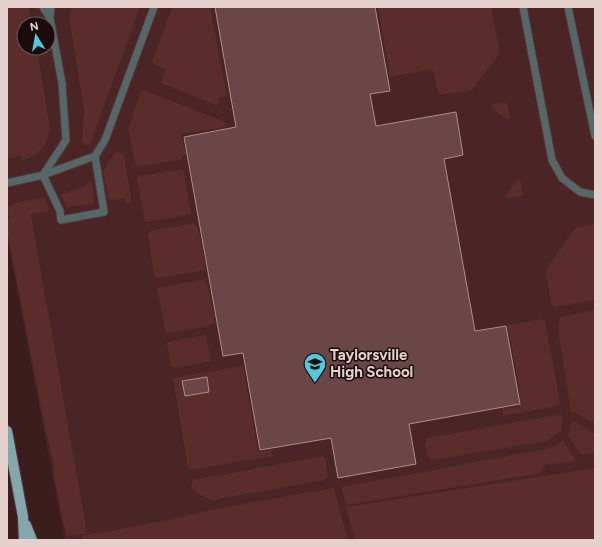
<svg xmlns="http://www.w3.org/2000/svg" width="602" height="547" viewBox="0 0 602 547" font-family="Figtree,sans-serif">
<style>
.built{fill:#4b2525;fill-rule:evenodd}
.green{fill:#5a2c2c}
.building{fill:#6a4746;stroke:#b38c8a}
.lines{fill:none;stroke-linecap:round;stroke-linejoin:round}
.service-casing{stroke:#573a39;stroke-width:9}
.primary-casing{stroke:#573a39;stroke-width:12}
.service{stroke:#56676a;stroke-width:7}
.primary{stroke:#82a7ad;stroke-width:10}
.labels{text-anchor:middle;stroke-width:3;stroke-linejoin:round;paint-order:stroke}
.poi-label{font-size:15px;font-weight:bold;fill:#e5d0ce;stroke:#1a0c0c;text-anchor:start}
</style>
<rect width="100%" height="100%" fill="#3c1d1d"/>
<path class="built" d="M7,7H595V540H65L7,237ZM24,24H48V48H24Z"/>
<path class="green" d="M7,7H29L32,24H24V48H37L50,129L45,144L40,151L33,156L22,161L20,156L7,159Z
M72,7H140L91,142L88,145H85L82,141L84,110L69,16Z
M172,7H210L227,96L221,97L217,106L161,83L165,69L153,64L152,62Z
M378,7H491L500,53L472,90L439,95L433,71L427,70L390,77Z
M144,90L225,122L226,127L181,134L186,155L182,156L184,159L136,167L128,129L141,91Z
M505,102L507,105L510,118L507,119L491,108L492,104Z
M116,152L121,153L124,155L132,203H126L125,198L112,200L108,198L103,171L114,154Z
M183,169L191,214L147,222L145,221L137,178L139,176Z
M518,178L520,179L523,194L521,196L507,199L506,196Z
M91,182L93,186L94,202L93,204L67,207L60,195L82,187Z
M45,197L49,209L48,211L31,214V215L87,533L70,536L66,535L54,476V465L45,427L7,230V219L10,218V217L7,213V208L15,203Z
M194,223L198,228L206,270L158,278L154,276L148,235L150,231Z
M595,224V300L555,307L552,306L545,271L575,228Z
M205,279L208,287L215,322L208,326L166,334L157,288Z
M595,310V423L571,411L558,331L560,317Z
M542,319L545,321L560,402L559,406L503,416L502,409L520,406L519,387L508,325Z
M206,335L211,361L176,368L171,366L167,344L168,342Z
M243,366L258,452L271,450L272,456L191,470L188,468L173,378Z
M561,414L563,418L561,431L547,441L432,460L427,457L425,444L427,438Z
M572,420L595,434V453L582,455L567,435L569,432Z
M563,440L576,461L545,465L541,473L346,505L341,487L546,449L556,446Z
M324,456L328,475L327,478L324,480L213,500C205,498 196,494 191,486L193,480Z
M595,468V540H355L346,507Z
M334,488L348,540H83L82,536L168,520L215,509Z"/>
<path class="building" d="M215,7H375L390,91L370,94L376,126L456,112L463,155L444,159L475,331L506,326L520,404L409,424L416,464L338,478L331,438L260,450L243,353L223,356L184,137L236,127Z
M207,377L209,392L185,396L182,381Z"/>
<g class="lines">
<g class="service-casing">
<path id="service" d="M43,7L50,18
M523,7L552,160L562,178L580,192L595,195
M568,7L595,136
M43,175L66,140L62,83L50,18L51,7
M43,175L60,211L61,220L104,212L95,156
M7,183L43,175L95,156L105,140L154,7"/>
</g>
<g class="primary-casing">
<path id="primary" d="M7,431L23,517L24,540
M26,525L32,540"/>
</g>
<use href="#service" class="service"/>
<use href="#primary" class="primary"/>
</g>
<defs>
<g id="school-pin" transform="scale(1.15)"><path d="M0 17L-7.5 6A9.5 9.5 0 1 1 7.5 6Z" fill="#53cadc" stroke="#1a0c0c"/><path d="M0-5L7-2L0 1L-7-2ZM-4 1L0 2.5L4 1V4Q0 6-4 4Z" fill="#111"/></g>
</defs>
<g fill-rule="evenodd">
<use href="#school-pin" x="315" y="364"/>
</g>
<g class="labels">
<g class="poi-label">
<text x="330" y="360">Taylorsville<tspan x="330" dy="17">High School</tspan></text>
</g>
</g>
<rect width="602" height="547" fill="none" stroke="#e5d0ce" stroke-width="16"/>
<g transform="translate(36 36) rotate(349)"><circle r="19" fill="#1a0c0c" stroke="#6b5a5a"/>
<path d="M0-3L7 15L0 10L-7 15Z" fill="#53cadc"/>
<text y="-6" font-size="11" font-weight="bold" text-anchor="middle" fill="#e5d0ce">N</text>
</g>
</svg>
